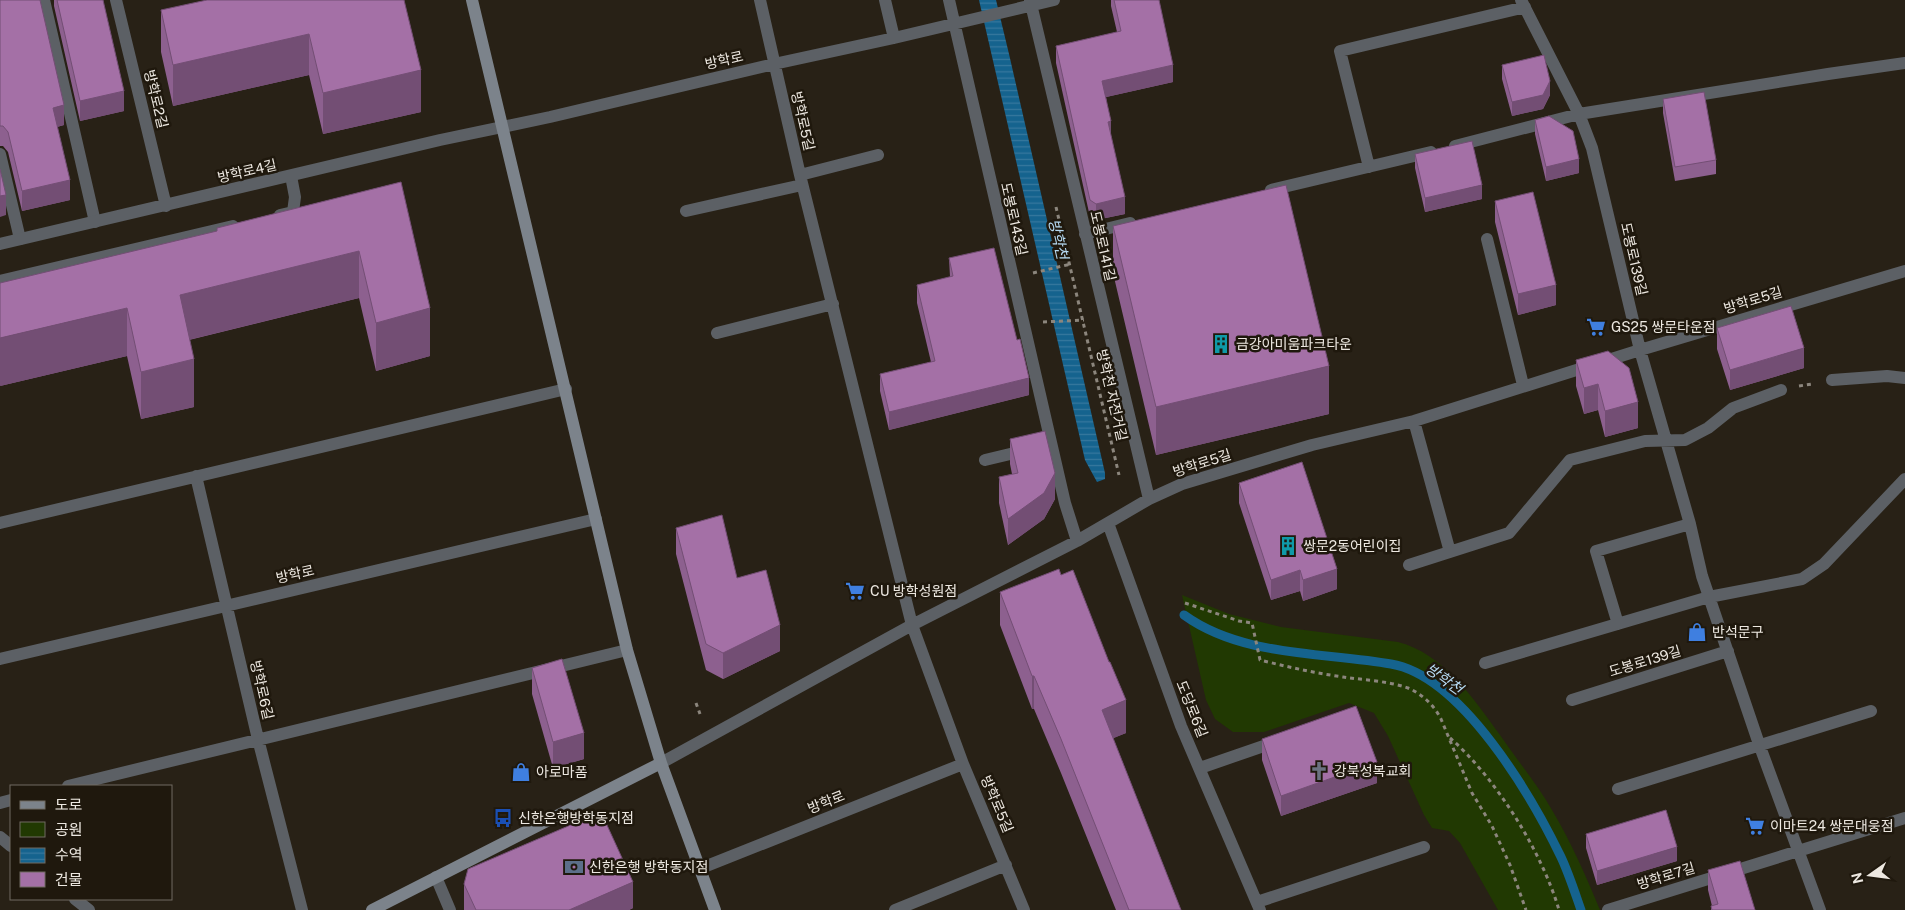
<svg xmlns="http://www.w3.org/2000/svg" width="1905" height="910" viewBox="0 0 1905 910" font-family="'Public Sans','Noto Sans KR',sans-serif">
<style>
.green{fill:#213902}
.water{fill:url(#water-rules)}
.lines{fill:none;stroke-linecap:round;stroke-linejoin:round}
.stream{stroke:#15638e;stroke-width:9}
.path{stroke:#8c867d;stroke-width:3;stroke-dasharray:4 4;stroke-linecap:butt}
.lane{stroke:#5c6065;stroke-width:12}
.street{stroke:#5c6065;stroke-width:12}
.secondary{stroke:#7c838b;stroke-width:12}
.wall{fill:#8d608f}
.shaded-wall{fill:#734e74}
.building{fill:#a470a6;stroke:#734e74}
.labels{text-anchor:middle;stroke-width:5;stroke-linejoin:round;paint-order:stroke}
.street-label{font-size:14px;fill:#ede8e1;stroke:#1f180d}
.poi-label{font-size:14px;fill:#ede8e1;stroke:#1f180d;text-anchor:start}
.water-label{font-size:15px;font-style:italic;fill:#b6daf3;stroke:#1f180d}
</style>
<defs>
<pattern id="water-rules" width="6" height="5" patternUnits="userSpaceOnUse" patternTransform="scale(1.25)"><rect width="6" height="5" fill="#15638e"/><path d="M0 2.5h6" fill="none" stroke="#37799e"/></pattern>
</defs>
<rect width="100%" height="100%" fill="#282116"/>
<path class="green" d="M1182,595L1229,614L1281,627L1398,642C1444,654 1473,698 1500,735C1517,760 1537,784 1552,810C1571,842 1586,876 1600,910H1498L1460,843L1449,831L1432,828L1424,815L1388,736L1374,713L1349,703L1264,732H1233L1215,719L1206,700Z"/>
<path class="water" d="M979,0H996L1009,54L1105,473V479L1097,482L1085,460Z"/>
<g class="lines">
<path class="stream" d="M1184,615C1242,657 1323,652 1391,664C1462,676 1532,797 1561,857C1569,874 1575,893 1581,910"/>
<path class="path" d="M1056,207L1119,475
M1033,273L1071,264
M1043,322L1084,320
M1799,386L1812,384
M1185,603L1239,621L1252,623L1260,660C1288,667 1315,673 1343,677C1364,680 1388,681 1408,688C1422,694 1434,705 1441,719L1472,793L1492,826L1510,865L1526,910
M696,703L700,714
M1450,738C1496,778 1542,852 1559,910"/>
<path class="lane" d="M44,0L95,222
M0,154L20,239
M280,215L293,212L295,197L291,176
M0,281L233,226"/>
<path class="street" d="M116,0L166,206
M760,0L800,175L912,625L963,764L1024,910
M885,0L894,38
M949,0L1065,503L1077,541
M1030,0L1149,499
M1521,0L1579,114L1592,148L1640,350L1690,524L1702,576L1759,744L1820,910
M1455,146L1579,114L1828,74L1905,63
M1369,167L1340,51L1525,7
M800,175L878,155
M1271,190L1431,152
M686,211L802,185
M1085,234L1130,223
M1487,239L1523,385
M0,244L440,140L550,117L774,64L894,38L1054,0
M717,333L833,304
M1832,380L1887,376L1905,378
M1414,421L1450,552
M985,460L1027,450
M196,476L258,739L302,910
M0,523L566,389
M1108,523L1181,726L1260,910
M1409,565L1509,533L1570,460L1645,441L1685,440L1708,428L1733,408L1781,390
M1618,624L1596,551L1690,524
M0,659L596,519
M1485,663L1709,597L1802,579L1824,564L1905,479
M1572,700L1728,651
M661,763L912,625L1077,541L1149,499L1182,484L1312,445L1414,421L1640,350L1905,271
M1200,768L1278,741
M68,786L627,650
M1618,789L1871,711
M0,803L11,800
M0,837L11,846
M699,869L963,764
M436,877L450,910
M75,899L89,910
M1257,902L1424,847
M895,910L1006,865
M1608,910L1905,818"/>
<path class="secondary" d="M472,0L627,650L661,763L715,910
M372,910L661,763"/>
</g>
<path class="wall" d="M0,0L64,125L57,127L70,200L22,211L8,152L3,146H0Z
M54,0H103L124,111L80,121L54,6Z
M404,0L421,112L323,134L309,75L173,106L161,52V10Z
M1111,0H1159L1173,82L1106,97L1111,136L1125,214L1096,220L1090,217L1056,63V46L1117,32L1111,6Z
M1502,65L1550,95L1543,109L1512,116L1502,79Z
M1663,99L1716,160V174L1675,181L1663,113Z
M1535,120L1579,173L1546,181L1535,134Z
M1415,154L1482,199L1425,212L1415,168Z
M401,182L430,356L376,371L359,298L189,340L194,407L141,419L127,356L0,386L217,232V228Z
M1495,201L1556,305L1518,315L1495,222Z
M1113,226L1329,414L1156,455L1113,273Z
M949,258L1029,395L889,430L880,391V374L931,362L917,303V285L950,277Z
M1717,328L1804,368L1730,390L1717,349Z
M1576,360L1638,428L1605,437L1598,410L1584,414L1576,386Z
M1010,439L1055,499L1044,519L1008,545L999,503V477L1012,474L1010,464Z
M1239,483L1337,589L1303,601L1300,591L1271,600L1239,503Z
M676,528L737,578L780,651L723,679L706,670L676,554Z
M1000,592L1126,733L1113,738L1181,910H1116L1061,773L1034,709H1032L1000,625Z
M532,668L584,759L553,768L532,694Z
M1262,739L1377,783L1281,816L1262,760Z
M1586,834L1677,861L1597,885L1586,848Z
M1708,870L1755,910H1711V906H1712L1708,890Z
M464,884L633,908L629,910H464Z"/>
<path class="shaded-wall" d="M309,34V75L173,106V65Z
M1173,65V82L1102,98V81Z
M421,70V112L323,134V93Z
M1550,81V95L1543,109L1512,116V102Z
M124,91V111L80,121V101Z
M64,105V125L53,128V108Z
M1111,121V138L1108,122Z
M1579,159V173L1546,181V167Z
M70,180V200L22,211V191Z
M1482,185V199L1425,212V198Z
M6,195V215L0,217V196Z
M1125,197V214L1096,220V204Z
M359,251V298L180,342V295Z
M1556,285V305L1518,315V294Z
M127,308V356L0,386V338Z
M430,308V356L376,371V323Z
M1804,348V368L1730,390V370Z
M194,359V407L141,419V372Z
M1329,366V414L1156,455V407Z
M1029,378V395L889,430V412Z
M1598,384V410L1584,414V388Z
M1638,402V428L1605,437V411Z
M1055,473V499L1044,519L1008,545V519Z
M1337,569V589L1303,601V580Z
M1300,570V591L1271,600V580Z
M780,625V651L723,679V653Z
M1032,676H1034V709H1032Z
M1126,700V733L1102,743V710Z
M584,733V759L553,768V742Z
M1377,762V783L1281,816V796Z
M1677,847V861L1597,885V871Z
M633,882V908L629,910H569Z"/>
<path class="building" d="M0,0H40L64,105L53,108L70,180L22,191L8,132L3,126H0Z
M57,0H103L124,91L80,101Z
M207,0H404L421,70L323,93L309,34L173,65L161,10Z
M1114,0H1159L1173,65L1102,81L1111,121L1108,122L1125,197L1096,204L1090,200L1056,46L1121,31Z
M1544,55L1550,81L1543,95L1512,102L1502,65Z
M1704,92L1716,160L1675,167L1663,99Z
M1549,116L1573,131L1579,159L1546,167L1535,120Z
M1472,141L1482,185L1425,198L1415,154Z
M0,169L6,195L0,196Z
M401,182L430,308L376,323L359,251L180,295L194,359L141,372L127,308L0,338V283L217,231V228Z
M1286,185L1329,366L1156,407L1113,226Z
M1533,192L1556,285L1518,294L1495,201Z
M994,248L1017,340L1020,339L1029,378L889,412L880,374L935,361L917,285L953,276L949,258Z
M1791,306L1804,348L1730,370L1717,328Z
M1608,351L1629,368L1638,402L1605,411L1598,384L1584,388L1576,360Z
M1045,431L1055,473L1044,493L1008,519L999,477L1018,473L1010,439Z
M1302,462L1337,569L1303,580L1300,570L1271,580L1239,483Z
M722,515L737,578L766,570L780,625L723,653L706,644L676,528Z
M1059,569L1061,575L1073,570L1109,662H1110L1126,700L1102,710L1181,910H1129L1061,739L1034,676H1032L1000,592Z
M562,659L584,733L553,742L532,668Z
M1356,706L1377,762L1281,796L1262,739Z
M1666,810L1677,847L1597,871L1586,834Z
M601,812L633,882L569,910H476L464,884L468,869Z
M1740,861L1755,910H1712L1711,906L1718,904L1708,870Z"/>
<defs>
<g id="supermarket-bare" transform="scale(1.5)"><path d="M-6-5.5h2.5l.6 2H6L4.5 2H-2.5L-4.4-4H-6ZM-1.5 3.2a1.3 1.3 0 1 0 .1 0ZM3 3.2a1.3 1.3 0 1 0 .1 0Z" fill="#3f7fe0" stroke="#1f180d" stroke-width="2.5" paint-order="stroke"/></g>
<g id="building-bare" transform="scale(1.5)"><path d="M-4-6H4V6H1V3H-1V6H-4ZM-2.5-4.3h1.7v1.8h-1.7ZM.8-4.3h1.7v1.8H.8ZM-2.5-1h1.7V.8h-1.7ZM.8-1h1.7V.8H.8Z" fill="#0f9aa8" stroke="#1f180d" stroke-width="2.5" paint-order="stroke"/></g>
<g id="shop-bare" transform="scale(1.5)"><path d="M-5-2.5h2.3a2.7 3.5 0 0 1 5.4 0H5L5.5 6h-11ZM-1.5-2.5h3a1.5 2.3 0 0 0-3 0Z" fill="#3f7fe0" stroke="#1f180d" stroke-width="2.5" paint-order="stroke"/></g>
<g id="church-bare" transform="scale(1.5)"><path d="M-1.2-6h2.4v3.5h3.3v2.4h-3.3V6h-2.4V-.1h-3.3v-2.4h3.3Z" fill="#6b7280" stroke="#1f180d" stroke-width="2.5" paint-order="stroke"/></g>
<g id="bus-bare" transform="scale(1.5)"><path d="M-5-6H5V4H4V6H2V4H-2V6H-4V4H-5ZM-3.5-4V0h7V-4ZM-3.5 1.2v1.5H-2V1.2ZM2 1.2v1.5H3.5V1.2Z" fill="#1a4fb4" stroke="#1f180d" stroke-width="2.5" paint-order="stroke"/></g>
<g id="bank-bare" transform="scale(1.5)"><path d="M-6-4H6V4H-6ZM0-2.3a2.3 2.3 0 1 0 0 4.6a2.3 2.3 0 1 0 0-4.6Z" fill="#5c6f8a" stroke="#1f180d" stroke-width="2.5" paint-order="stroke"/></g>
</defs>
<g fill-rule="evenodd">
<use href="#supermarket-bare" x="1596" y="327"/>
<use href="#building-bare" x="1221" y="344"/>
<use href="#building-bare" x="1288" y="546"/>
<use href="#supermarket-bare" x="855" y="591"/>
<use href="#shop-bare" x="1697" y="632"/>
<use href="#church-bare" x="1319" y="771"/>
<use href="#shop-bare" x="521" y="772"/>
<use href="#bus-bare" x="503" y="818"/>
<use href="#supermarket-bare" x="1755" y="826"/>
<use href="#bank-bare" x="574" y="867"/>
</g>
<g class="labels">
<g class="street-label">
<text transform="translate(724 60) rotate(-13)" y="5">방학로</text>
<text transform="translate(156 99) rotate(76)" y="5">방학로2길</text>
<text transform="translate(803 121) rotate(77)" y="5">방학로5길</text>
<text transform="translate(247 171) rotate(-13)" y="5">방학로4길</text>
<text transform="translate(1014 219) rotate(77)" y="5">도봉로143길</text>
<text transform="translate(1103 246) rotate(77)" y="5">도봉로141길</text>
<text transform="translate(1634 259) rotate(77)" y="5">도봉로139길</text>
<text transform="translate(1753 300) rotate(-17)" y="5">방학로5길</text>
<text transform="translate(1112 395) rotate(77)" y="5">방학천 자전거길</text>
<text transform="translate(1202 463) rotate(-18)" y="5">방학로5길</text>
<text transform="translate(295 574) rotate(-13)" y="5">방학로</text>
<text transform="translate(1645 661) rotate(-17)" y="5">도봉로139길</text>
<text transform="translate(262 690) rotate(77)" y="5">방학로6길</text>
<text transform="translate(1192 709) rotate(68)" y="5">도당로6길</text>
<text transform="translate(826 802) rotate(-22)" y="5">방학로</text>
<text transform="translate(997 804) rotate(67)" y="5">방학로5길</text>
<text transform="translate(1666 876) rotate(-17)" y="5">방학로7길</text>
</g>
<g class="poi-label">
<text x="1611" y="332">GS25 쌍문타운점</text>
<text x="1236" y="349">금강아미움파크타운</text>
<text x="1303" y="551">쌍문2동어린이집</text>
<text x="870" y="596">CU 방학성원점</text>
<text x="1712" y="637">반석문구</text>
<text x="1334" y="776">강북성복교회</text>
<text x="536" y="777">아로마폼</text>
<text x="518" y="823">신한은행방학동지점</text>
<text x="1770" y="831">이마트24 쌍문대웅점</text>
<text x="589" y="872">신한은행 방학동지점</text>
</g>
<g class="water-label">
<text transform="translate(1058 239) rotate(77)" y="5">방학천</text>
<text transform="translate(1444 679) rotate(36)" y="5">방학천</text>
</g>
</g>
<rect x="10" y="785" width="162" height="115" fill="#1f180d" stroke="#716b62"/>
<rect x="20" y="801" width="25" height="8" fill="#7c838b" stroke="#716b62"/>
<text x="55" y="810" font-size="15" fill="#ede8e1">도로</text>
<rect x="20" y="822" width="25" height="15" fill="#213902" stroke="#716b62"/>
<text x="55" y="835" font-size="15" fill="#ede8e1">공원</text>
<rect x="20" y="848" width="25" height="15" fill="url(#water-rules)" stroke="#716b62"/>
<text x="55" y="860" font-size="15" fill="#ede8e1">수역</text>
<rect x="20" y="872" width="25" height="15" fill="#a470a6" stroke="#716b62"/>
<text x="55" y="885" font-size="15" fill="#ede8e1">건물</text>
<g transform="translate(1870 875) rotate(256)" stroke="#1f180d" stroke-width="4" paint-order="stroke">
<path d="M0-4L9 19L0 12L-9 19Z" fill="#ede8e1"/>
<text y="-8" font-size="14" font-weight="bold" text-anchor="middle" fill="#ede8e1">N</text>
</g>
</svg>
